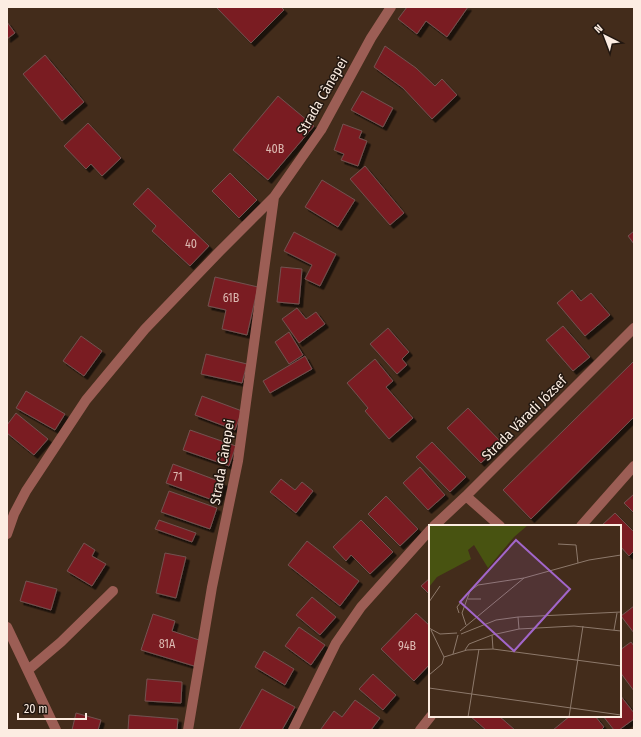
<svg xmlns="http://www.w3.org/2000/svg" width="641" height="737" viewBox="0 0 641 737" font-family="'Fira Sans Condensed',sans-serif">
<style>
.building{fill:#7a1f23;stroke:#725250;filter:url(#shadow)}
.lines{fill:none;stroke-linecap:round;stroke-linejoin:round}
.minor{stroke:#9c5e55;stroke-width:10}
.labels{text-anchor:middle;stroke-width:3;stroke-linejoin:round;paint-order:stroke}
.number-label{font-size:12px;fill:#dcbab2}
.street-label{font-size:14px;fill:#fcede2;stroke:#221710}
.inset-road{fill:none;stroke:#8d796b;stroke-width:1}
.view{fill:#a266ca;fill-opacity:0.15;stroke:#a266ca;stroke-width:2}
.inset-edge{fill:none;stroke:#fcede2;stroke-width:2}
</style>
<defs>
<filter id="shadow"><feDropShadow dx="3.5" dy="3.5" stdDeviation="0" flood-color="#0009"/></filter>
</defs>
<rect width="100%" height="100%" fill="#432c1b"/>
<path class="building" d="M216,7H281L284,10L251,43Z
M407,7H468L447,37L426,21L417,34L398,19Z
M7,22L15,33L7,39Z
M385,46L416,68L435,86L442,79L457,95L432,119L403,88L374,67Z
M45,55L84,102L62,121L23,74Z
M362,91L393,108L383,127L351,110Z
M278,96L314,126L268,180L233,150Z
M88,123L121,158L102,176L91,164L86,169L64,146Z
M343,124L362,131L359,138L367,141L358,166L341,160L344,154L334,150Z
M365,166L404,213L390,225L350,179Z
M230,173L257,200L239,218L212,191Z
M322,180L355,200L338,227L305,207Z
M148,188L209,246L190,266L152,231L156,226L133,204Z
M634,231V244L628,236Z
M294,232L336,254L320,286L305,279L312,265L284,251Z
M281,267L302,269L299,304L277,302Z
M215,277L258,287L247,335L222,329L226,310L208,306Z
M572,290L581,301L591,293L610,315L585,336L557,303Z
M297,308L306,319L316,312L325,324L299,343L282,319Z
M563,326L590,357L573,371L546,340Z
M388,328L409,352L402,359L407,365L397,374L370,344Z
M289,332L303,355L289,364L275,342Z
M81,336L102,351L84,376L63,361Z
M206,354L247,364L242,383L201,374Z
M305,356L312,369L270,393L263,381Z
M375,359L393,381L386,387L413,418L389,439L365,411L368,408L347,383Z
M634,361V417L531,519L503,490Z
M26,391L65,414L55,430L16,408Z
M202,396L242,411L235,430L195,415Z
M468,408L502,443L481,463L447,428Z
M16,413L48,439L34,455L7,433V425Z
M190,430L236,446L229,466L183,450Z
M432,442L466,477L450,492L416,457Z
M173,464L224,483L218,502L166,483Z
M420,467L445,495L428,510L403,483Z
M281,479L295,490L302,482L313,491L296,513L270,492Z
M169,491L217,508L210,529L161,512Z
M634,494V513L624,503Z
M386,496L418,529L400,546L368,514Z
M615,513L634,532V551L629,556L620,546V526H601Z
M159,520L196,533L192,542L155,529Z
M361,520L393,552L370,574L351,555L346,561L333,547Z
M307,541L359,581L340,606L288,565Z
M84,543L95,550L92,556L106,564L92,586L67,571Z
M165,553L186,557L176,598L156,593Z
M430,578V595L421,586Z
M26,581L57,589L51,610L20,601Z
M312,597L336,617L320,635L296,615Z
M634,606V633L621,616Z
M416,613L430,626V664L414,681L381,649Z
M153,614L175,621L172,631L202,641L194,666L141,650Z
M299,627L325,645L311,665L285,646Z
M631,642L634,646V691L620,672V650Z
M264,651L294,669L285,685L255,667Z
M373,674L396,695L383,710L359,689Z
M147,679L182,682L181,703L145,701Z
M262,689L295,707L282,730H239Z
M620,695L634,713V719L619,730H614L603,716H620Z
M355,700L380,718L371,730H322L321,729L334,711L342,717Z
M76,713L101,720L98,730H72Z
M129,715L178,719L177,730H128Z
M470,716H499L515,730H486Z
M570,716H595L604,727L601,730H553Z"/>
<g class="lines">
<path class="minor" d="M434,526L466,496
M500,526L466,496L634,328
M581,526L634,466
M7,534L14,514L26,491L86,400L145,329L218,253L274,197L321,130L371,38L391,7
M7,627L56,730
M28,670L61,642L113,591
M188,730L212,587L238,461L274,197
M293,730L336,643L361,607L430,530
M420,730L431,716"/>
</g>
<g class="labels">
<g class="number-label">
<text x="275" y="153">40B</text>
<text x="191" y="248">40</text>
<text x="231" y="302">61B</text>
<text x="178" y="481">71</text>
<text x="167" y="648">81A</text>
<text x="407" y="650">94B</text>
</g>
<g class="street-label">
<text transform="translate(322 96) rotate(-60)" y="5">Strada Cânepei</text>
<text transform="translate(524 418) rotate(-45)" y="5">Strada Váradi József</text>
<text transform="translate(222 462) rotate(-80)" y="5">Strada Cânepei</text>
</g>
</g>
<g transform="translate(429 525)">
<rect width="192" height="192" fill="#432c1b"/>
<path d="M0,0H99L85,12L59,43L45,20L39,25L42,34L8,52L0,62Z" fill="#485311"/>
<path class="inset-road" d="M129,19L147,20L149,38M39,74H52M0,77L11,61M30,88L28,82L32,77M37,100L33,88L41,66L49,60L95,53L160,35L192,30M0,103L11,109L28,108M90,104L89,92L192,87M185,105L188,88M31,106L95,53M32,109L67,95L89,92M64,124L63,110L90,104L145,101L192,106M36,125L40,119L63,110M24,129L29,110M15,132L38,125L64,124L192,141M0,150L13,139L15,132L2,105M0,163L192,190M39,192L50,124M140,192L154,101"/>
<path class="view" d="M87,15L141,64L85,126L31,77Z"/>
<rect width="192" height="192" class="inset-edge"/>
</g>
<rect width="641" height="737" fill="none" stroke="#fcede2" stroke-width="16"/>
<g transform="translate(605 36) rotate(318)" stroke="#221710" stroke-width="3" paint-order="stroke">
<path d="M0-3L7 15L0 10L-7 15Z" fill="#fcede2"/>
<text y="-6" font-size="11" font-weight="bold" text-anchor="middle" fill="#fcede2">N</text>
</g>
<path d="M18 713v6h68v-6" fill="none" stroke="#fcede2" stroke-width="2"/>
<text x="24" y="713" font-size="12" fill="#fcede2" stroke="#221710" stroke-width="3" paint-order="stroke">20 m</text>
</svg>
